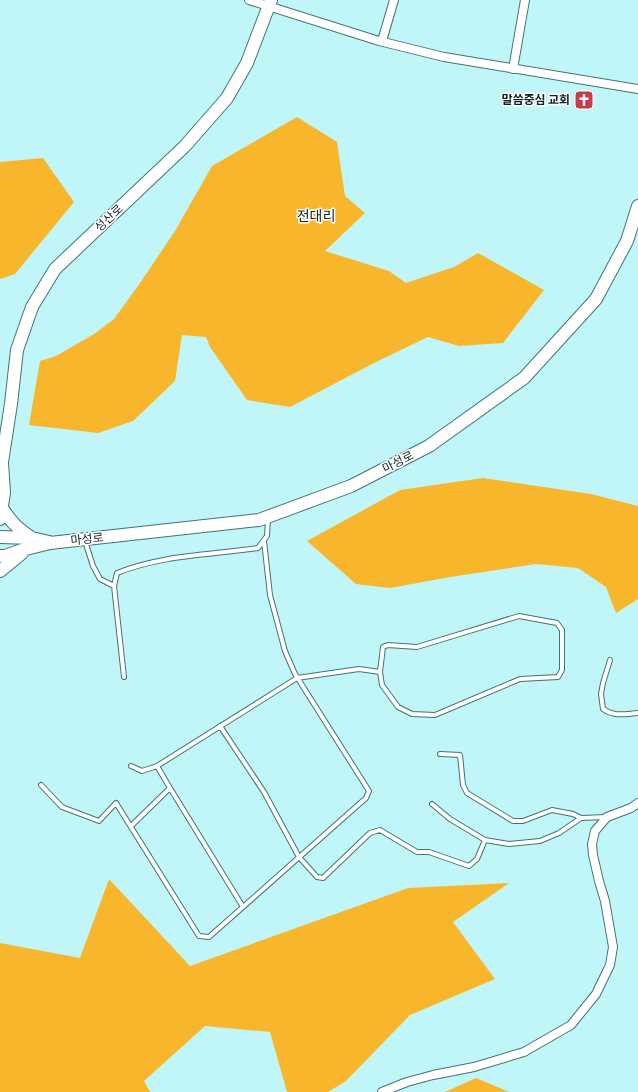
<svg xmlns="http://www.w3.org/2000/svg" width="638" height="1092" viewBox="0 0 638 1092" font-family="Commissioner,'Noto Sans KR',sans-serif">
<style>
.green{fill:#f7b62c}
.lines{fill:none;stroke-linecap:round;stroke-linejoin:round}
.lane-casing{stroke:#407375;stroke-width:6}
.street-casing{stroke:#407375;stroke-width:10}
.secondary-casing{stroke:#407375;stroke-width:14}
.lane{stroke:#fff;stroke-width:4}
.street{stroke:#fff;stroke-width:8}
.secondary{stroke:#fff;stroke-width:12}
.labels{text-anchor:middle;stroke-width:3;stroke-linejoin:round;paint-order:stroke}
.poi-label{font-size:12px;font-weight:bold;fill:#0e2324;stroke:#fff;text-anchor:end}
.street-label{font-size:12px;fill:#0e2324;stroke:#fff}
.quarter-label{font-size:14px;fill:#0e2324;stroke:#fff}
</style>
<rect width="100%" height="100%" fill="#c1f6f9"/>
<path class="green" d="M297,117L337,142L345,196L365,213L325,251L389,271L406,283L454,267L478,253L544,290L503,343L459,346L428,337L376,362L290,407L247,400L210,347L206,337L182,335L175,381L133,421L98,433L29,425L40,361L56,356L94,334L114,319L140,283L175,231L212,166Z
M43,158L74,202L15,274L0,279V162Z
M483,478L591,494L638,506V599L616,613L606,587L578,568L536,564L450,577L390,588L356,584L307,541L400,490Z
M109,879L190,966L408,888L509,883L453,922L495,979L410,1015L346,1081L328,1092H287L270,1032L205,1026L144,1081L150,1092H0V943L80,958Z
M476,1078L509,1092H445Z"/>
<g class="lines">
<g class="lane-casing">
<path id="lane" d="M85,541L93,566L100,579L114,586L124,677
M114,586L117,573C161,555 211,555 258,548L267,536L268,519
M610,660L603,683L601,694L603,709C615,717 624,714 638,713
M220,726L264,792L299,857L317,877L323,878L370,833L380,830L417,852H429L469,866L477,859L485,840L509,844L540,841L559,833L581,818L606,817
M440,754L460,755L463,785L467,793L513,821H523L552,810L573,814L581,818
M131,766L142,771L157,766
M41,785L62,807L99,821L116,803L199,936L209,937L366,798L369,791L295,674L285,651L270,595L264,541
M170,788L243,907
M432,804L450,819L485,840
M131,826L170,788L157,766L297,678L359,669L380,672L382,685L398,707L412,714L435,715L520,679L558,677L562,670V630L557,623L519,616L417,647L388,645L383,647L380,672"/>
</g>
<g class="street-casing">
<path id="street" d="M249,0L379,41L444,57L638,89
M382,41L394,0
M513,69L525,0
M382,1092L407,1082L433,1075L474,1067L524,1052L571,1025L596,994L610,965L613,947L605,901L599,881L593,855L592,844L595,831L607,817L631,808L638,803"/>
</g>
<g class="secondary-casing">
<path id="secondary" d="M0,471L2,462L11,404L17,350L32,307L55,269L185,146L227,98L247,63L271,0
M2,508C12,523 17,528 32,538
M0,519L4,493L2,463
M0,537L32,538L49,542
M0,556H5L22,550L50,543L259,520L351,486L429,446L524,378L596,299L627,241L638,206
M0,571L22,553"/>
</g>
<use href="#lane" class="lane"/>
<use href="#street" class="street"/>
<use href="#secondary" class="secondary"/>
</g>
<defs>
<g id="church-square" transform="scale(1)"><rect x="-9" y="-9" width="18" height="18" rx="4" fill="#cb3b47" stroke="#fff"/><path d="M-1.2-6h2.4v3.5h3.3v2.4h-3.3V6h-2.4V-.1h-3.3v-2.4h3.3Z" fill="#fff"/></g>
</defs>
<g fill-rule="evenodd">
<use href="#church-square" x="584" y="100"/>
</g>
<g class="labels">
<g class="poi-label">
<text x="570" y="104">말씀중심 교회</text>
</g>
<g class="street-label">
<text transform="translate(109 218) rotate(-43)" y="4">성산로</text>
<text transform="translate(398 462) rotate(-27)" y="4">마성로</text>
<text transform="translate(87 539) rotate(-6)" y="4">마성로</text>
</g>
<g class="quarter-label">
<text x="316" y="221">전대리</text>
</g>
</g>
</svg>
